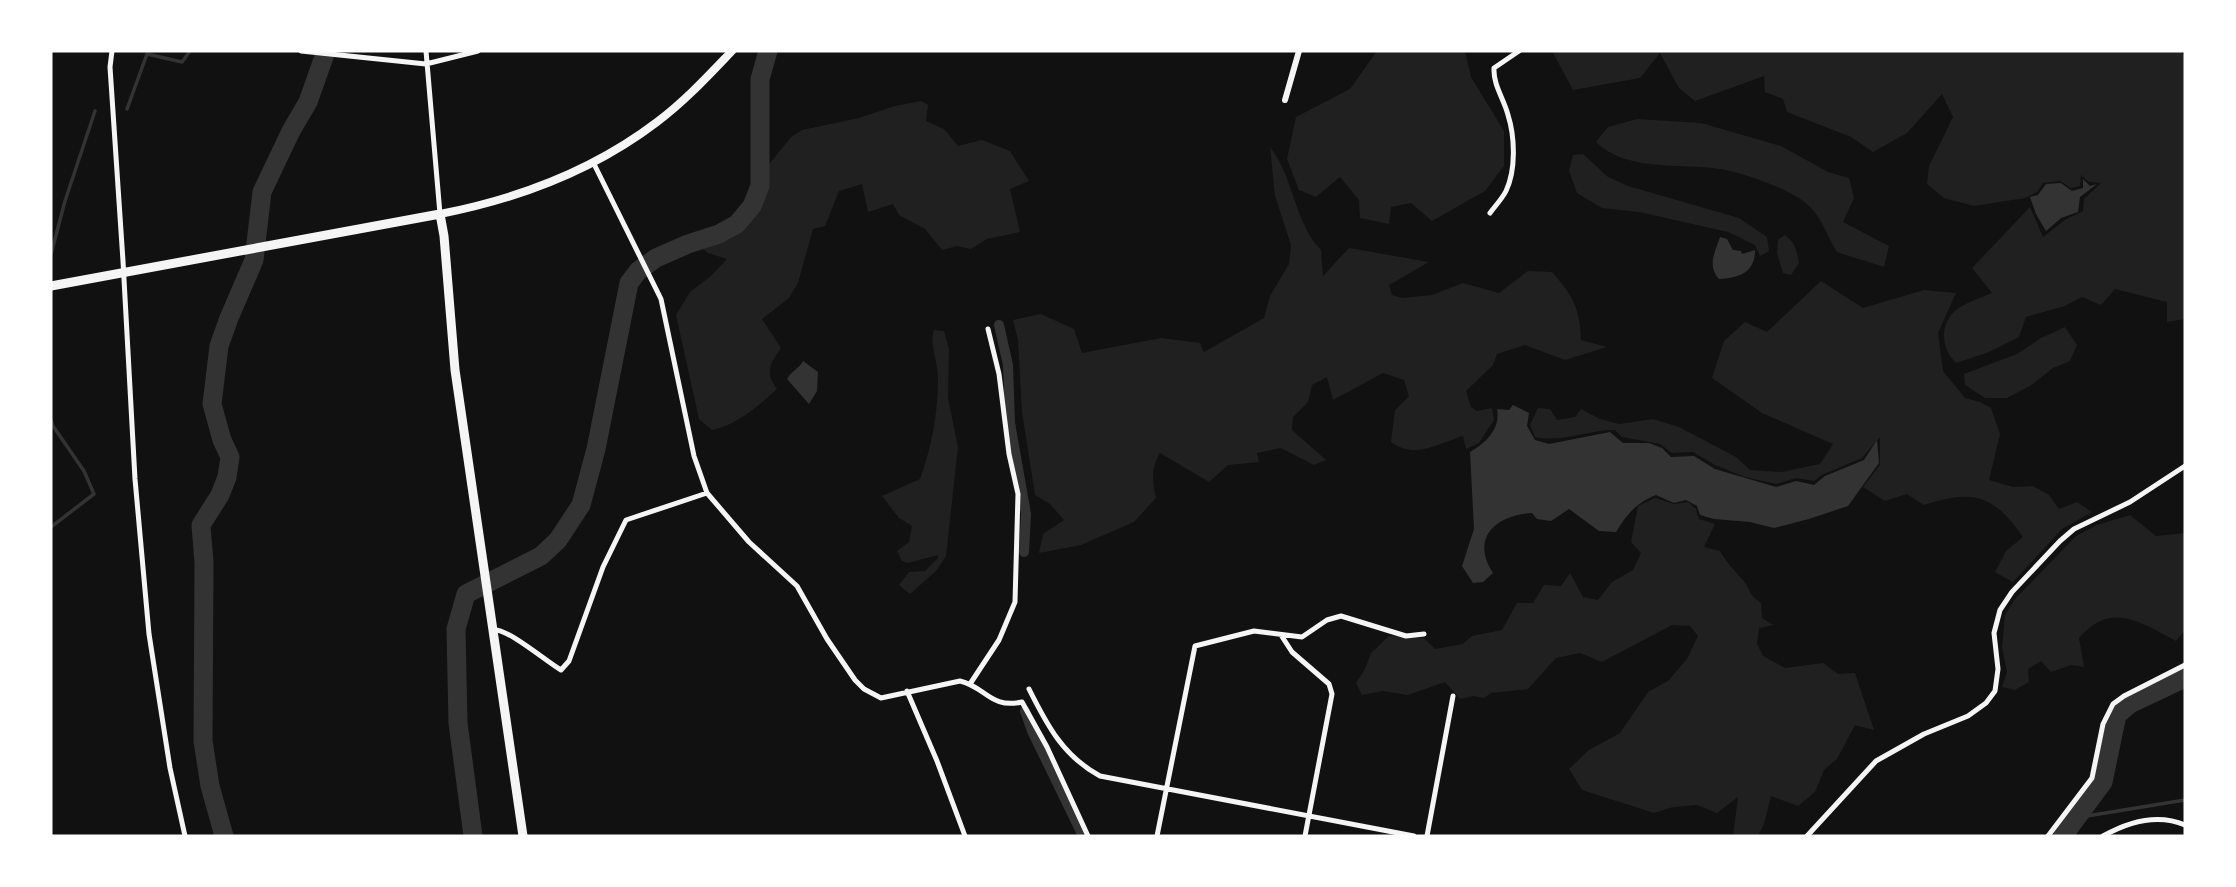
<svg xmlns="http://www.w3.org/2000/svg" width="2236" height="887" viewBox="0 0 2236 887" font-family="'Nunito Sans',sans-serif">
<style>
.green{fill:#202020}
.water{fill:#333}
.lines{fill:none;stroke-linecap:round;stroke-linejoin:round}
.stream{stroke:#333;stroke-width:3.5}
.canal{stroke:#333;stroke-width:10}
.river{stroke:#333;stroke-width:19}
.minor{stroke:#f5f5f5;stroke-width:5}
.tertiary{stroke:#f5f5f5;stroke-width:6}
.primary{stroke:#f5f5f5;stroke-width:8}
.trunk{stroke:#f5f5f5;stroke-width:9}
</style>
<rect width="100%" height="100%" fill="#111"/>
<path class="green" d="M1377,51H1465L1471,77L1504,131V166L1485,191L1432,221L1411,203L1391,207L1389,224L1360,218L1359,200L1340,177L1316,197L1299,190L1287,159L1296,117L1350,89Z
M1552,51H2179L2185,56V319L2167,322V302L2115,289L2101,305L2082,297L2065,306L2026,317L2019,337L1987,353L1956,363C1941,349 1939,324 1956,310C1966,302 1981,298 1992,293L1972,268L2030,207L2043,237L2065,220L2083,211L2084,199L2101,183L2089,182L2081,175L2080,186L2071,188L2060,181L2043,183L2037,192L2025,198L1974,206L1944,198L1927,184L1929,166L1953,117L1942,94L1907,133L1873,152L1851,137L1787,112L1783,99L1765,92L1764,76L1695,101L1679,88L1660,53L1640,78L1573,90Z
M921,101L928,105L926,121L944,129L958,146L982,140L1010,151L1029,181L1010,189L1020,232L987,239L971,249L957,246L942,250L925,229L899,215L893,204L868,212L862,184L839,191L825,226L813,229L798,283L789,298L762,319L781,348C769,365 765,372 777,389C758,406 737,425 712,430L699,419L676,315L690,292L711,276L727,259L708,253L698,245L728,233L752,213L767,167L791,137L802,130L859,118L895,106Z
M1637,119L1701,123L1781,146L1828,172L1849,178L1854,198L1843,222L1889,246L1884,267L1837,252C1829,239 1823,222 1813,210C1798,191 1744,173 1720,169C1681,163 1626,172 1596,142L1608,127Z
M1270,147C1294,177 1294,222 1321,250L1323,276L1349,248L1429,262L1389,285L1392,295L1402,298L1432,295L1463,283L1499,293L1528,271L1552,272C1573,296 1580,308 1581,340L1607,347L1565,360L1525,345L1497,354L1493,365L1466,391L1471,407L1477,411L1492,408L1494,420L1479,443L1466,449L1463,436C1439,443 1415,460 1391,442L1395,410L1409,396L1404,380L1383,373L1333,400L1327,377L1312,385L1308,402L1293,417L1292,430L1326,460L1314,465L1281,448L1257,453L1259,462L1228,465L1209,482L1160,453C1151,468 1152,481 1156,498L1134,522L1081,545L1039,553L1043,534L1064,520L1050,504L1035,495L1022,412L1018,340L1013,320L1041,314L1074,329L1082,353L1161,338L1200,343L1204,352L1264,318L1270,296L1289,264L1291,245L1275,196Z
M1583,154L1608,177L1628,186L1739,218L1767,237L1769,251L1760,256L1755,245L1728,232L1639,212L1602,208L1577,193L1569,171L1573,155Z
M1785,235C1795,242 1797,251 1799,263L1791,275L1783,273L1777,253L1778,240Z
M1821,281L1863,308L1924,290L1956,293L1938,333L1943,371L1965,398L1980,402L1991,408L2000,434L1989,480L2013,487L2033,486L2049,495L2059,509L2077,502L2092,512L2062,529L2013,582L1995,572L2006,551L2023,537C1993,494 1973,489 1924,505L1907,494L1885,501L1863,487L1880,465V437L1862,458L1822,475L1814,481L1796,478L1776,484L1745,477L1715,465L1693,452L1672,453L1660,444L1622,437L1615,430C1588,430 1561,443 1535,437L1530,425L1538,408L1550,409L1557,420L1575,417L1581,409L1600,419L1619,424L1653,419L1679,427L1736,457L1750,470L1782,472L1820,464L1833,444L1762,413L1712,378L1724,341L1745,322L1767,332Z
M2065,327L2077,345L2070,361L2053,368L2030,386L2007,398H1985L1965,385L1964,374L2017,354L2041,338Z
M934,330L944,331L949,349L948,398L958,447L946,556L936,571L910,594L899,585L909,572L925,571L938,558V555L908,563L902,561L897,551L909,542L912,526L899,518L882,496L920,479C932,446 938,412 938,378C938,362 929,343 934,330Z
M1655,498L1674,504L1688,502L1696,509L1699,519L1715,524L1704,547L1720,551C1726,562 1734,570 1743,580C1751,590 1748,594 1761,603L1762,618L1773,625L1759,628L1757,644L1763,656L1785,668L1823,663L1838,674L1855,673L1874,730L1855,725L1837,759L1824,770L1815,792L1798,806L1771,796L1764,824L1758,836H1733L1738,797L1717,813L1697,805L1673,807L1654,813L1582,790L1569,769L1589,750L1620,733L1648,692L1668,681L1687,659L1698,636L1690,626L1672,625L1602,662L1580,653L1556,658L1528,689L1491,693L1484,698L1474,696L1460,699L1445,682L1408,695L1383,691L1362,695L1356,683L1365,669L1371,653L1389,636L1424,638L1435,649L1463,644L1472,636L1502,630L1517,603H1533L1544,585L1561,586L1570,573L1583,597L1598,600L1612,582L1633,570L1641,553L1631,542L1638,506Z
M2130,515L2156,536L2185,533V630L2176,641C2140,622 2111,601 2079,638L2084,667L2071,665L2051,672L2041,661L2028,669L2029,682L2015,690L2002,687L2007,672L2002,647L2005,615L2015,599L2076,536L2097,525Z"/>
<path class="water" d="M2083,179L2090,186L2097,184L2080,197L2078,212L2061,218L2046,231L2036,214L2030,197L2038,195L2046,184L2061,183L2072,191L2083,188Z
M1720,237L1727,239L1733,250L1741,251L1742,254L1755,250C1755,272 1740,278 1719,279C1707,266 1715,252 1720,237Z
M803,361L818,372L817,391L809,404L787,379C791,371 799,369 803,361Z
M1513,405L1529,413L1527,426L1535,440L1549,444L1610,432L1623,443H1649L1662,448L1671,457L1694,456L1715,469L1776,487L1796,481L1814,485L1825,476L1864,460L1877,440L1879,463L1848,506L1809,519L1774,528L1750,522L1714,519L1700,515L1697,506L1686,500L1674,503L1656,495C1636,503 1627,514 1616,532L1599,531L1569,509L1551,521L1537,519L1532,513C1496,515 1470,538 1493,573L1483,582L1473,583L1462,566L1474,529L1470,452C1486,443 1501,428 1497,409L1509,410Z"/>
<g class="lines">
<path class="stream" d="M127,109L147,54L182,62L190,51
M51,254L65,201L95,111
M51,420L53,426L84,471L94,494L51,527
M2081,812L2087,816L2185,800"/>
<path class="canal" d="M999,325L1008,365L1010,423L1026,514L1024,552
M1025,711L1032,731L1083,836"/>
<path class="river" d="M224,836L210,786L203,741L204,563L201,525L220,495L227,477L230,457L222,440L212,404L219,346L229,318L254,260L262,192L291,131L308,102L326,51
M473,836L458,723L456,629L466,594L541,556L558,540L581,505L596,449L629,283L638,271L656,258L688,244L719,234L737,224L752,206L760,186V79L768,51
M2063,836L2103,782L2117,715L2130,704L2185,678"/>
<path class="minor" d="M112,51L110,67L123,261L135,479L149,634L170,768L185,836
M301,51L426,64L478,51
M426,51L440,214
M593,162L661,299L694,456L707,493L749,542L797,586L827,639L855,680L864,689L881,698L960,681C986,687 990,709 1022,702L1047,747L1088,836
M1490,213C1495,206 1502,199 1506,191C1516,170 1515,137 1508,115C1504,99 1493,85 1494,68L1519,51
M494,630C507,628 547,662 561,670L569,661L603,567L626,520L707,493
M1281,635L1292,652L1329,684L1332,694L1305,836
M970,684L999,640L1015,602L1018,494L1009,454L999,374L988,329
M1029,689C1047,725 1063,756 1100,776L1414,836
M907,691L937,761L965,836
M1157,836L1195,646L1254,631L1302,637L1327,620L1341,616L1406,636L1424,634
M1427,836L1453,696
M1807,836L1876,761L1924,734L1968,716L1986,703L1995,691L1998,669L1994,633L2000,610L2012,592L2060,541L2074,529L2130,502L2185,466
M2048,836L2092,778L2103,724L2113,704L2124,696L2185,665
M2103,836C2128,822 2157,813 2185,825"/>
<path class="tertiary" d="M1285,100L1299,51"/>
<path class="primary" d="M440,214C517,199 594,170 657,122C685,101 708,76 732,51"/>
<path class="trunk" d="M51,286L440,214L444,236L455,370L523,836"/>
</g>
<rect width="2236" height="887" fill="none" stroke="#ffffff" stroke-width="105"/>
</svg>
